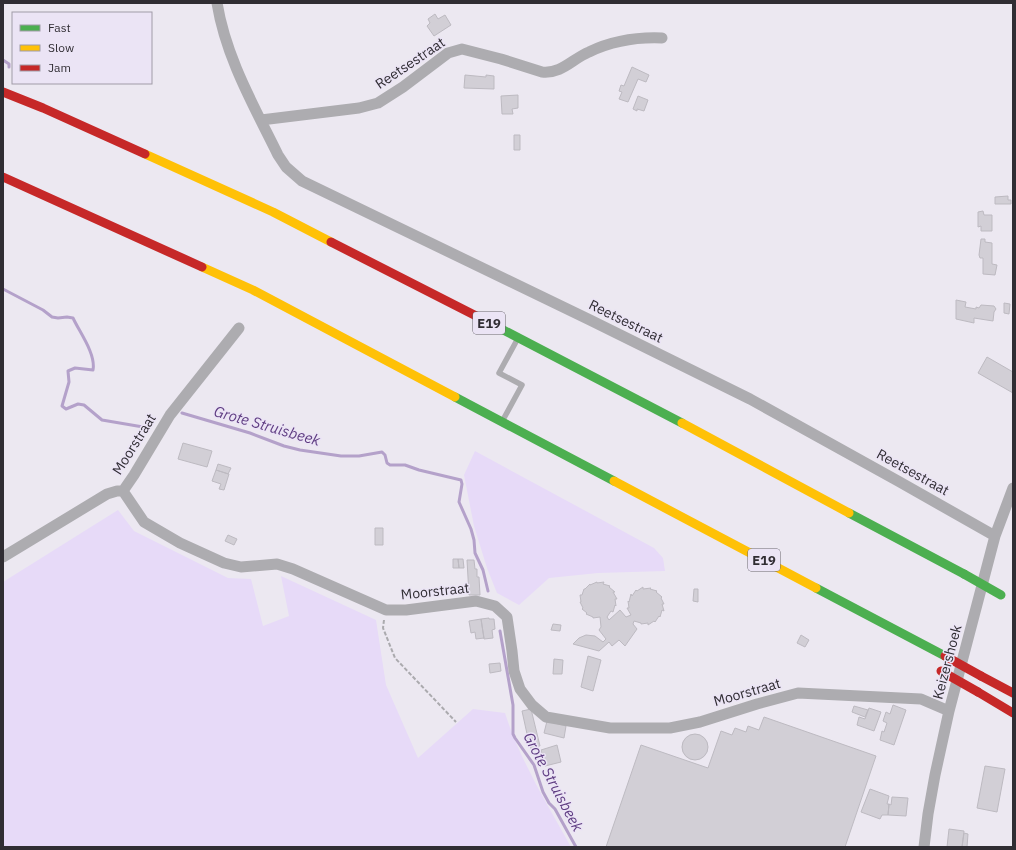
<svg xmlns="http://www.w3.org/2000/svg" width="1016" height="850" viewBox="0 0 1016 850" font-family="'IBM Plex Sans',sans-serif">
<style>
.green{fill:#e7daf8}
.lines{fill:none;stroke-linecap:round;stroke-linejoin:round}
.stream{stroke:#b4a1ca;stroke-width:3}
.building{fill:#d2cfd6;stroke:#bdbac1}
.path{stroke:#abaaae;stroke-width:2;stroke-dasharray:4 2;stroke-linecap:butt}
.lane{stroke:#adacb0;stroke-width:5.5}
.street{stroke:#adacb0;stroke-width:11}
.fast{stroke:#4caf50;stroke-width:9}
.slow{stroke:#ffc107;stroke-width:9}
.jam{stroke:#c62828;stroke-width:9}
.fast-bridge{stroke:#4caf50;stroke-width:9}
.jam-bridge{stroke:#c62828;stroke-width:9}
.labels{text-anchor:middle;stroke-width:3;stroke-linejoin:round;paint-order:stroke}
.shield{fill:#ebe4f5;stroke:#68646d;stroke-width:1}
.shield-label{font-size:13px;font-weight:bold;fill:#302d33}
.street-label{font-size:14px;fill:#302d33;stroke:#ebe4f5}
.water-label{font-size:15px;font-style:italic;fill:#5f3d82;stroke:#ebe4f5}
</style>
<rect width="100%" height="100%" fill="#ece8f1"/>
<path class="green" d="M475,451L654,548L663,558L665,571L598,573L549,578L519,605L497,593L487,568L474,526L464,475Z
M118,510L134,531L228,578L251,579L263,626L289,616L281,576L376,620L386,685L418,758L473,709L505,713C520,760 547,804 571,847H3V582Z"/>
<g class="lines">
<path class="stream" d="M3,60L9,64V67
M3,289L43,310L52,317L58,318L67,317L73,318C80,333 96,354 93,370L75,368L68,371L69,382L62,406L66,409L78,404L84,405L102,420L149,428
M182,413L250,433L284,446L300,450L341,456H359L382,452L385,455L387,463L390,465H405L419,470L461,480L462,484L459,502L471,529L474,540L475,553L483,570L488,591
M500,631L513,705V734L515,738L534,765L543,792L549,803L555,809L576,847"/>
</g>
<path class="building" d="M435,14L438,19L445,15L451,25L434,36L427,26L430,23L428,19Z
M632,67L649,75L646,82L638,79L628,102L619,99L622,92L619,91L621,85L624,86Z
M465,75L486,77V75L494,76V89L464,88Z
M518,95V108L512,109L513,114H502L501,96Z
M638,96L648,100L644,111L637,109V111L633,109Z
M514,135H520V150H514Z
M1008,196V200H1011V204H995V197Z
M983,211L984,215H992V231H981V226L978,227V212Z
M981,239H985V242L992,243V264L997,265L995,275L983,274V258H980L979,255Z
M956,300L966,302L965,307L976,309V307L979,308L981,305L994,306L996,309L994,312L993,321L974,318V323L956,319Z
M1004,303L1010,304L1009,314L1004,313Z
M987,357L1013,372V393L978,373Z
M183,443L212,451L207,467L178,459Z
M218,464L231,468L228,474L216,470Z
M216,470L229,474L224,490L219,489L221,484L212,481Z
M375,528H383V545H375Z
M228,535L237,539L234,545L225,541Z
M453,559H458L459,568H453Z
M458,559H463L464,568H459Z
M467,560H474L475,569H477V577H479L480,595H469Z
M597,582V583L604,582L603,584L610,586L609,587L615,592H613L617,599H615L616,606L615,605L613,612L611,611L607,617L609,620L620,610L626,617L631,615L627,608H629L628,601L629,602L631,594L632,596L636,590L637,591L643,587V589L651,588L650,589L657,591L656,592L662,597L661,598L664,604H662L664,611L662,610L660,617L659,616L655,622L654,621L648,625V623L641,624V623L634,621L633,624L637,629L625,646L619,640L612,646L609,642L599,651L573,644L579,638L586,635L595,636L603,642L606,639L599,630L601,627L600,617L593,618V617L586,614L587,613L582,609L583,608L580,602H581L580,595H582L584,589H585L590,584V585Z
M694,589H698V602L693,601Z
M489,618V619H494L495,629L492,630L493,638L484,639L481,619Z
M481,619L484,638L476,639L475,632L471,633L469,621Z
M553,624L561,625L560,631L551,630Z
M801,635L809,640L805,647L797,643Z
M588,656L601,660L593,691L581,687Z
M554,659L563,660L562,674H553Z
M500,663L501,671L490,673L489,664Z
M893,705L906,710L894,745L880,740L882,731L884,732L887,723L883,721L886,712L890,714Z
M854,706L868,710L865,717L852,712Z
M869,708L881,712L874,731L857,725L859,717L865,719Z
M531,709L540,746H538V749L532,751L529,743L522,711Z
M764,717L876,756L845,847H606L641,745L708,768L721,731L732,735L735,728L746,732L748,726L759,730Z
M547,721L566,726L564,738L544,733Z
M682 747a13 13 0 1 1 26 0a13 13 0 1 1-26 0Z
M557,745L561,762L545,766L541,750Z
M985,766L1005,769L997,812L977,808Z
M870,789L889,796L887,804H889L888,815H882L880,819L861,812Z
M892,797L908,798L906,816L888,815L889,804L891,805Z
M949,829L964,831L962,847H947Z
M964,833L968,834L967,847H962Z"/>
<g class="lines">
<path class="path" d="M384,620L383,628L395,658L456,722"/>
<path class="lane" d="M504,418L522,385L499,373L517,340"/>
<path class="street" d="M217,3C226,58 254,106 278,155L286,167L302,181L590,320L750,399L898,481L995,536
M261,120L359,108L378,103L403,87L448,53L462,49L501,59L542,72C562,74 572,59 589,52C612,41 637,37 662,38
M123,491L144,522L180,543L224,563L241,567L277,564L293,569L386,610H406L476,601L495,606L507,617L512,651L514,671L520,689L532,705L546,717L610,728H670L700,722L757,704L798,693L921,699L949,711
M123,491L134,475L170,415L239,328
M3,557L107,494L117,491H123
M924,847L928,814L935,775L949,711L995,536L1013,488"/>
<path class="fast" d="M488,322L682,423
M455,397L614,481
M849,513L964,574
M816,588L945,656"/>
<path class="slow" d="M145,154L273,212L331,242
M202,267L253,290L455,397
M682,423L849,513
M614,481L816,588"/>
<path class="jam" d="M3,92L43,108L145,154
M3,177L202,267
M331,242L488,322
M981,676L1013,693
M978,692L1013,713"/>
<path class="fast-bridge" d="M964,574L1001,595"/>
<path class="jam-bridge" d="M945,656L981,676
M941,671L978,692"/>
</g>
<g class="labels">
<g class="shield">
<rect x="473" y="312" width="32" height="22" rx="3"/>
<rect x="748" y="549" width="32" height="22" rx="3"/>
</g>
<g class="shield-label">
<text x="489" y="328">E19</text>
<text x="764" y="565">E19</text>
</g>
<g class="street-label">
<text transform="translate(410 63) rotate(-34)" y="5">Reetsestraat</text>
<text transform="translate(626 321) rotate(26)" y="5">Reetsestraat</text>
<text transform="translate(134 444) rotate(-58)" y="5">Moorstraat</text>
<text transform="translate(913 472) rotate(29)" y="5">Reetsestraat</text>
<text transform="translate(435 591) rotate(-6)" y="5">Moorstraat</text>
<text transform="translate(947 662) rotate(-75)" y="5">Keizershoek</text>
<text transform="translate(747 692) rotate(-16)" y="5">Moorstraat</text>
</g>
<g class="water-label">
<text transform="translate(267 426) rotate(16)" y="5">Grote Struisbeek</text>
<text transform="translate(553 782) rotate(62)" y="5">Grote Struisbeek</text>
</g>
</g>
<rect width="1016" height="850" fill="none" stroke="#302d33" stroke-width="8"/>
<rect x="12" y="12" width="140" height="72" fill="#ebe4f5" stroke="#a09ba7"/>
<rect x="20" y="25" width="20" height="6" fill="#4caf50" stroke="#a09ba7"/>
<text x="48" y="32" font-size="12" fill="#302d33">Fast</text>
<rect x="20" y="45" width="20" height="6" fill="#ffc107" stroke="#a09ba7"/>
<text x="48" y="52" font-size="12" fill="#302d33">Slow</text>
<rect x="20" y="65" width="20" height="6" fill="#c62828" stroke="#a09ba7"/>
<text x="48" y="72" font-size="12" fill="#302d33">Jam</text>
</svg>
